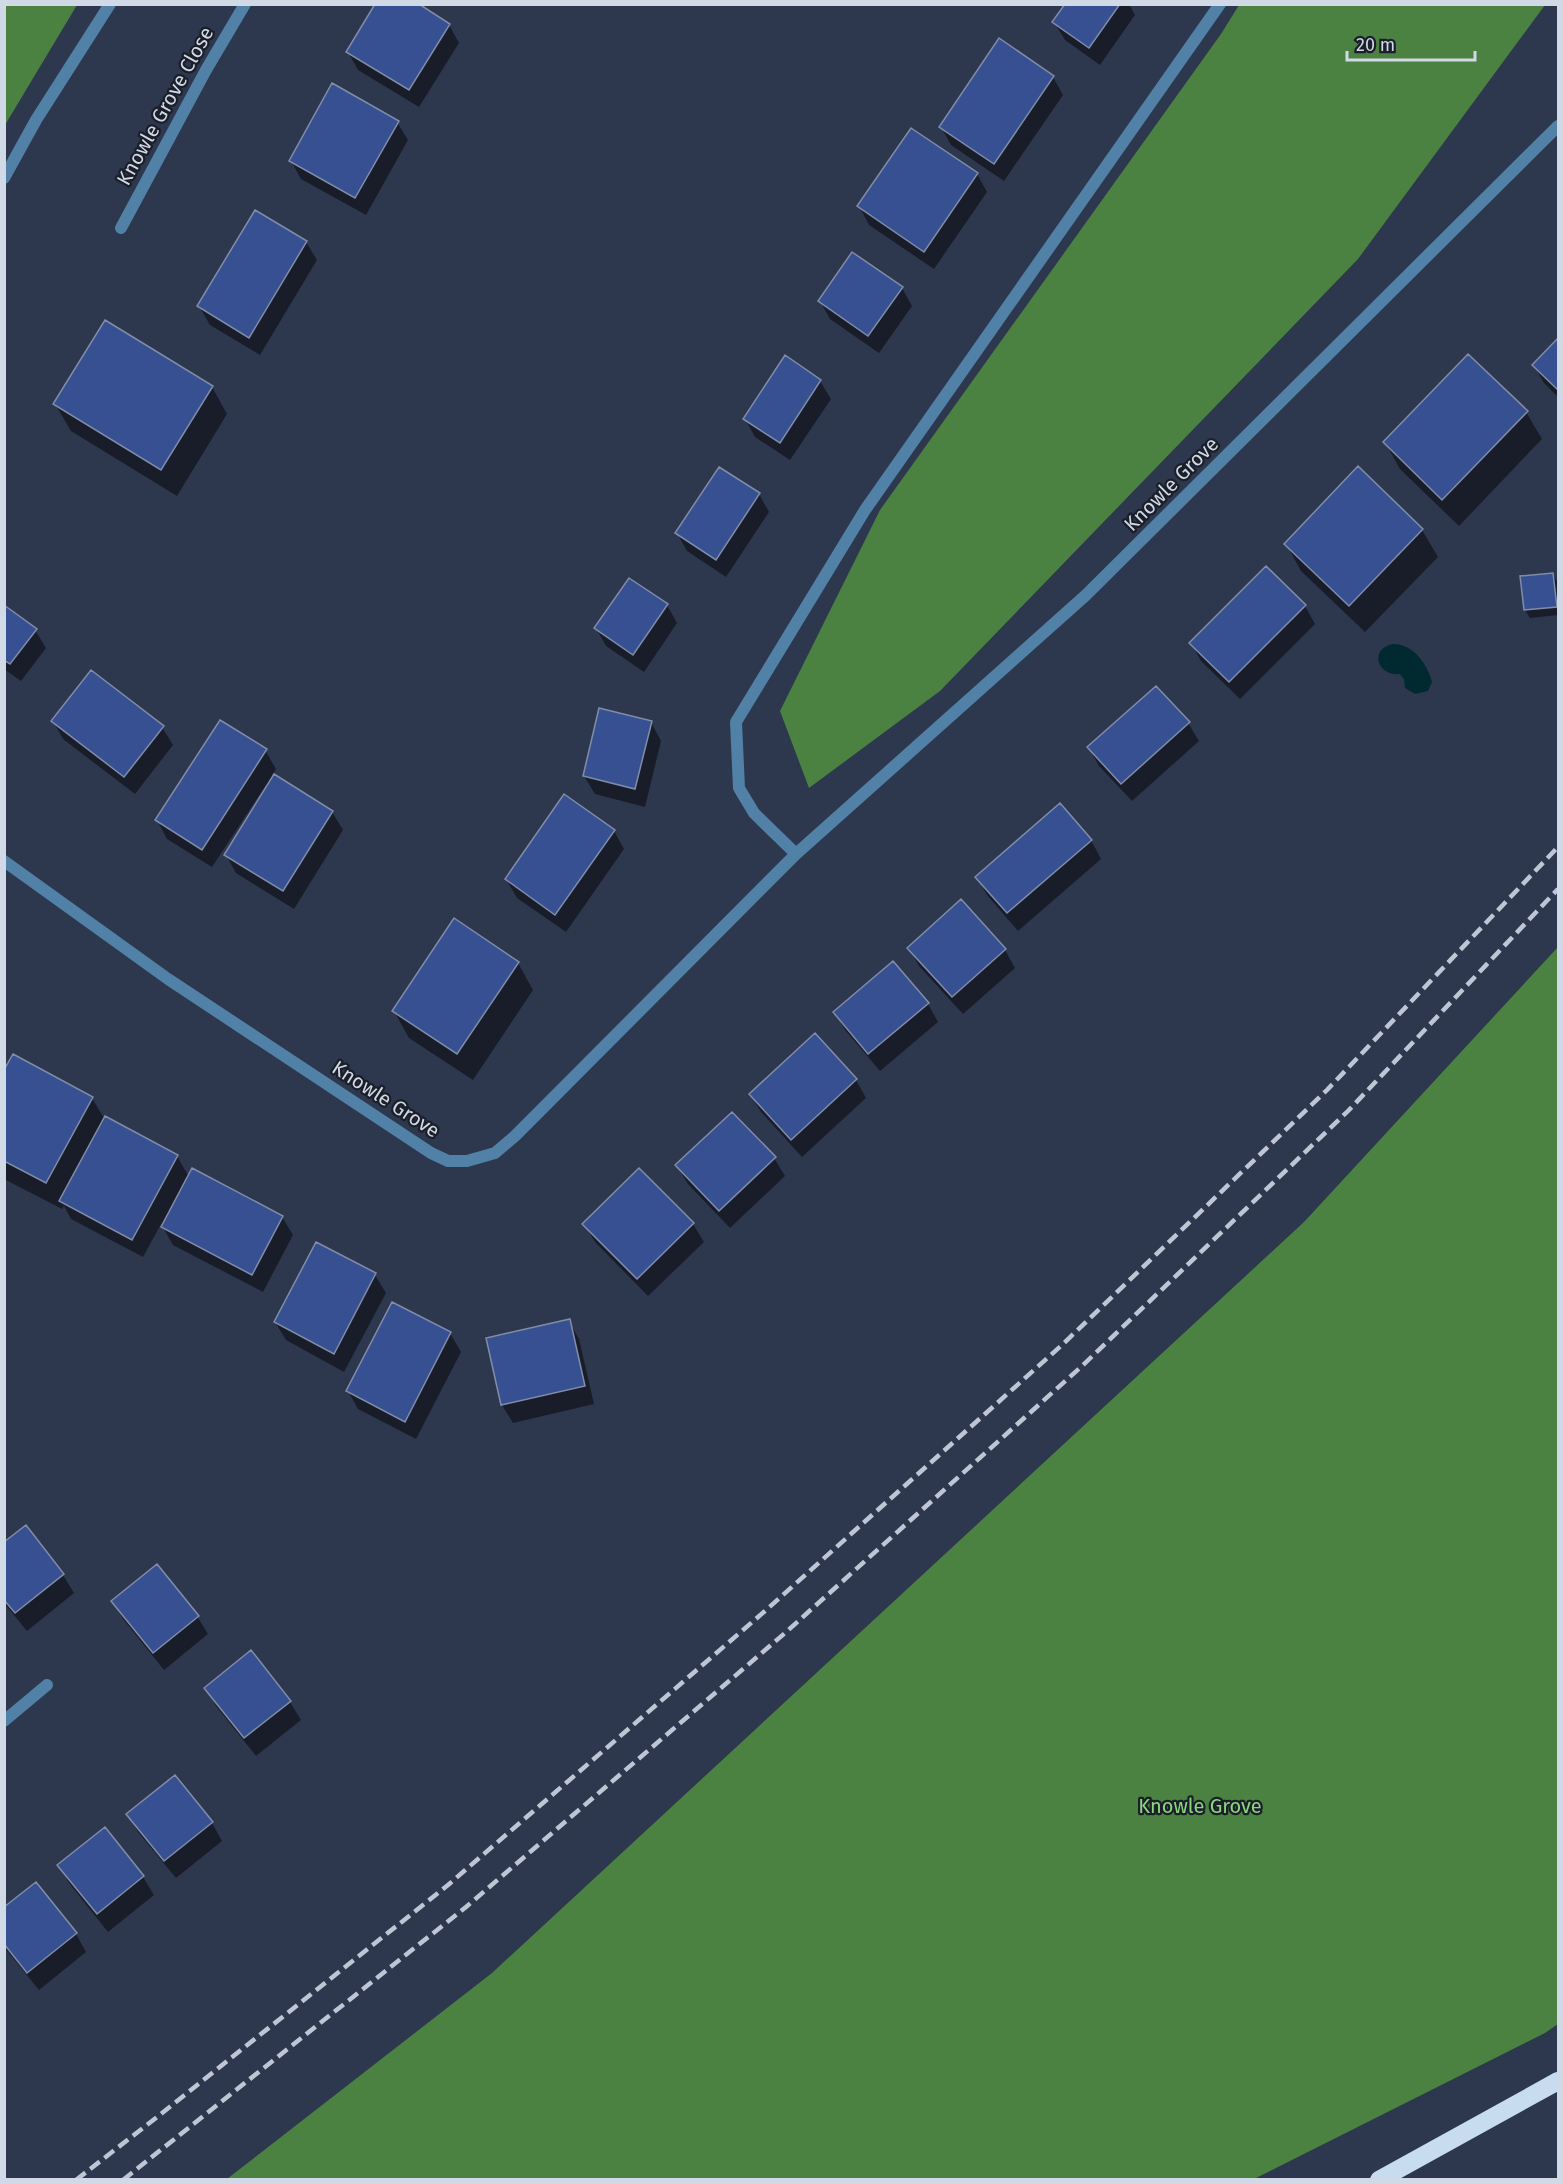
<svg xmlns="http://www.w3.org/2000/svg" width="1563" height="2184" viewBox="0 0 1563 2184" font-family="'Fira Sans',sans-serif">
<style>
.forest{fill:#4c8241}
.water{fill:#012a30}
.shadow{fill:#0007}
.building{fill:#375091;stroke:#818da8;stroke-width:1.5}
.lines{fill:none;stroke-linecap:round;stroke-linejoin:round}
.minor{stroke:#5181a6;stroke-width:12}
.tertiary{stroke:#5181a6;stroke-width:12}
.motorway{stroke:#c7ddef;stroke-width:18}
.rail{stroke:#bec6d5;stroke-width:4.5;stroke-dasharray:12 6;stroke-linecap:butt}
.labels{text-anchor:middle;stroke-width:4.5;stroke-linejoin:round;paint-order:stroke}
.street-label{font-size:20px;fill:#d1d8e6;stroke:#1a1f29}
.park-label{font-size:20px;fill:#8cd67e;stroke:#1a1f29}
</style>
<rect width="100%" height="100%" fill="#2d374e"/>
<path class="forest" d="M5,4L77,5L5,125L4,5Z
M1239,5H1545L1358,259L940,691L809,788L780,711L880,510L1221,34Z
M1558,947V2024L1545,2033L1254,2179H227L492,1973L1304,1222Z"/>
<path class="water" d="M1393,644C1413,644 1427,663 1432,682L1428,691L1415,694L1405,688L1404,679L1400,674C1378,677 1368,649 1393,644Z"/>
<path class="shadow" d="M1067,4H1129L1135,15L1100,65L1065,40L1054,22Z
M449,25L459,43L419,107L358,70L348,52Z
M1053,77L1063,95L1004,181L951,145L941,127Z
M397,122L408,140L366,215L301,179L291,161Z
M977,174L987,192L934,269L869,225L859,206Z
M256,212L306,242L317,260L260,355L210,325L199,306Z
M902,288L912,306L879,353L830,319L820,301Z
M1558,340V397L1544,383L1534,365Z
M820,381L831,399L790,460L755,437L745,419Z
M212,387L227,414L177,496L71,431L55,404Z
M1526,412L1542,439L1459,526L1400,469L1385,442Z
M1358,468L1422,530L1438,557L1365,632L1301,571L1286,544Z
M759,494L769,512L726,577L687,551L677,533Z
M1553,574L1558,583V615L1530,618L1525,610Z
M667,605L677,623L644,672L606,646L596,628Z
M1305,606L1315,624L1240,699L1201,661L1191,643Z
M4,607L35,630L46,648L21,681L4,669Z
M53,721L162,727L173,745L135,794L63,739Z
M651,722L661,741L645,807L595,794L584,776Z
M1188,723L1199,741L1132,801L1099,766L1089,748Z
M265,750L276,769L272,775L332,812L343,830L294,909L236,873L226,855L268,786L266,785L212,867L167,839L157,820Z
M614,831L624,849L566,932L517,898L506,879Z
M1091,840L1101,859L1018,931L987,895L977,877Z
M909,948L1005,950L1015,968L963,1014L919,966Z
M518,963L533,990L473,1080L409,1038L394,1011Z
M928,1004L938,1022L880,1071L845,1030L835,1012Z
M4,1073L92,1098L105,1120L177,1156L189,1177L282,1217L293,1235L263,1292L173,1245L161,1224L143,1257L71,1219L64,1206L62,1209L4,1179Z
M856,1080L866,1098L802,1157L761,1112L750,1094Z
M774,1158L785,1176L730,1228L688,1184L677,1166Z
M639,1170L693,1224L704,1242L648,1296L595,1242L584,1224Z
M317,1244L375,1275L386,1293L344,1372L286,1340L275,1322Z
M393,1304L450,1333L461,1352L416,1439L358,1409L348,1391Z
M569,1321L579,1339L594,1404L513,1423L502,1405L487,1339Z
M4,1544L63,1575L74,1593L27,1631L4,1603Z
M113,1601L197,1616L208,1634L164,1670L123,1619Z
M251,1652L290,1702L301,1720L256,1756L216,1706L206,1688Z
M175,1777L212,1823L222,1841L176,1878L138,1832L128,1814Z
M105,1829L143,1877L154,1895L108,1932L69,1883L59,1865Z
M4,1909L76,1934L86,1952L39,1990L4,1947Z"/>
<path class="building" d="M375,4H419L450,24L409,90L346,52Z
M1065,4H1120L1089,48L1052,22Z
M999,38L1054,76L994,164L939,127Z
M332,83L399,121L355,198L289,161Z
M911,128L978,173L924,252L857,206Z
M255,210L307,241L249,338L197,306Z
M852,252L903,287L868,336L818,301Z
M105,320L213,386L161,470L53,404Z
M1558,338V390L1532,365Z
M1468,354L1528,411L1442,500L1383,442Z
M785,355L821,380L780,443L743,419Z
M1358,466L1423,529L1349,606L1284,544Z
M719,467L760,493L716,560L675,533Z
M1266,566L1306,605L1229,682L1189,643Z
M1553,573L1557,607L1524,610L1520,576Z
M629,578L668,604L633,655L594,628Z
M4,605L37,629L10,664L4,660Z
M91,670L164,726L124,777L51,721Z
M1156,686L1190,722L1121,784L1087,747Z
M599,708L652,721L635,789L583,776Z
M220,720L267,749L202,850L155,820Z
M274,774L333,811L283,891L224,855Z
M564,794L615,830L555,915L505,879Z
M1060,803L1092,840L1007,913L975,877Z
M961,899L1006,949L952,997L907,948Z
M454,918L519,962L457,1054L392,1011Z
M893,961L929,1003L868,1054L833,1012Z
M815,1033L857,1079L791,1140L749,1094Z
M13,1054L93,1097L46,1183L4,1161V1070Z
M732,1112L776,1157L719,1211L675,1165Z
M105,1116L178,1155L132,1240L59,1201Z
M192,1168L283,1216L252,1275L161,1227Z
M639,1168L694,1223L637,1279L582,1224Z
M316,1242L376,1273L334,1354L274,1322Z
M392,1302L451,1332L405,1422L346,1391Z
M570,1319L585,1386L501,1405L486,1338Z
M26,1525L64,1574L15,1613L4,1600V1542Z
M157,1564L199,1616L153,1653L111,1601Z
M251,1650L291,1701L244,1738L204,1688Z
M175,1775L213,1822L164,1861L126,1814Z
M105,1827L144,1876L97,1914L57,1865Z
M36,1882L77,1933L27,1973L4,1944V1907Z"/>
<g class="lines">
<path class="minor" d="M121,228L206,70L245,4
M796,854L754,813L739,788L736,722L865,510L1220,4
M4,861L168,979L431,1153L448,1161H467L495,1153L515,1136L796,854L1086,595L1558,126
M4,1721L47,1685"/>
<path class="tertiary" d="M4,178L36,120L110,4"/>
<path class="motorway" d="M1379,2180L1558,2081"/>
<path class="rail" d="M76,2180L152,2121L448,1885L765,1611L1062,1345L1327,1090L1558,847
M123,2180L466,1907L785,1633L1082,1366L1348,1111L1558,889"/>
</g>
<g class="labels">
<g class="street-label">
<text transform="translate(165 106) rotate(-61)" y="7">Knowle Grove Close</text>
<text transform="translate(1171 484) rotate(-45)" y="7">Knowle Grove</text>
<text transform="translate(386 1099) rotate(33)" y="7">Knowle Grove</text>
</g>
<g class="park-label">
<text x="1200" y="1813">Knowle Grove</text>
</g>
</g>
<rect width="1563" height="2184" fill="none" stroke="#d1d8e6" stroke-width="12"/>
<path d="M1347 51v9h128v-9" fill="none" stroke="#d1d8e6" stroke-width="3"/>
<text x="1356" y="51" font-size="18" fill="#d1d8e6" stroke="#1a1f29" stroke-width="4.5" paint-order="stroke">20 m</text>
</svg>
